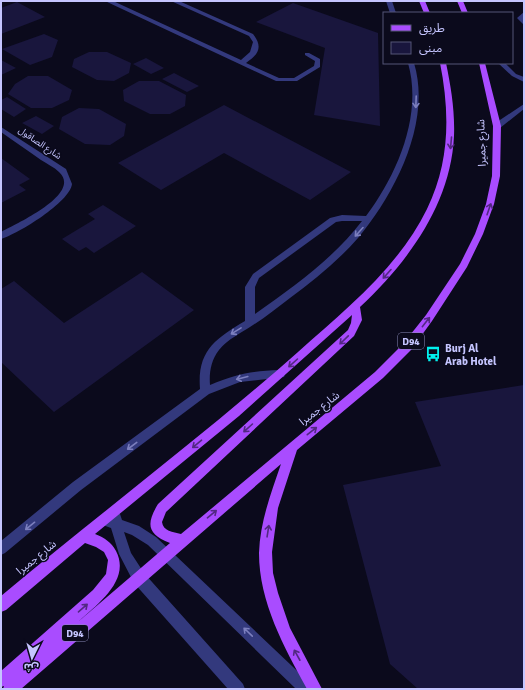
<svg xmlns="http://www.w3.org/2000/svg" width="525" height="690" viewBox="0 0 525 690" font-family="Signika,'Noto Sans Arabic',sans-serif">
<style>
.building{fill:#19163d}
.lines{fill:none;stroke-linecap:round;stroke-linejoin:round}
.lane{fill:#33397d;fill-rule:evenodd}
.street{fill:#33397d;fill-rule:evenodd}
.primary{fill:#a94cff;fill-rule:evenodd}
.oneway{stroke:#7c7fbe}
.oneway2{stroke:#522882}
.labels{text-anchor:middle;stroke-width:3;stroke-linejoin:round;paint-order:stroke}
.far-street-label{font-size:9px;fill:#c5c5ff;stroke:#0b0a1c}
.shield{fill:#0b0a1c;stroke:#8d8dbb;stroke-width:1}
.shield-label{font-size:10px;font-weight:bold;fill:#c5c5ff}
.street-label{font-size:11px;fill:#c5c5ff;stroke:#0b0a1c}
.poi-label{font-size:11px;font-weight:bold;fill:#c5c5ff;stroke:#0b0a1c;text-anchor:start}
</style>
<rect width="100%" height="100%" fill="#0b0a1c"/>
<path class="building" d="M17,2L45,17L1,34V8Z
M293,3L378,33L380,126L314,115L325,48L256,22Z
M44,34L58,40L52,57L30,65L2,49Z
M89,52H107L131,63L129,73L114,81L97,80L72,67L74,59Z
M146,58L164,68L151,74L133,64Z
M1,60L16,68L1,75Z
M174,73L199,86L187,92L162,79Z
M28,76H48L72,90L69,100L52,108H31L8,94L15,84Z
M139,81H159L186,95L185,106L170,114H150L124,101L123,90Z
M7,97L26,109L14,117L1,109V100Z
M224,105L351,172L310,200L224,153L161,190L118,163Z
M79,108L99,109L126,124L124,136L110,145L85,144L59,129L62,117Z
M36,116L54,126L42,134L22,123Z
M1,158L30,179L19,185L26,190L1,203Z
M103,205L136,226L94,253L86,247L79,251L62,239L95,219L88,214Z
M142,272L194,310L54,412L1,362V289L14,281L64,323Z
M524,385V689H418L390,664L343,485L441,466L415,402Z"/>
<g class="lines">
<path class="lane" d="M524,12V25L517,18Z
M116,512L120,514L122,520L139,526L156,537L311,684L313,689H296L148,545L132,535L124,532L131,553L144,573L243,684L245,689H228L134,583L119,554L111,528L100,524L98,520L100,516L104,514L111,516L112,514Z"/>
<path class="street" d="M105,1H113L241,60L250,52L253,42L249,36L171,1H179L253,34C263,47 259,54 246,63L279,78H294L314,66L315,61L305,55V53H309L320,59V67L297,81H276Z
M386,1H392L396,13H390Z
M408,63H414C432,122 395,194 358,238C338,261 314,280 290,298C278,307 266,317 253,325C241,333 228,339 219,350C211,360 209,373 210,385C237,374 251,371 280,370L284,371L285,374L284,377L240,382L209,394L81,490L5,553L1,555V541L73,482L200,389C197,351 215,339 245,321V287L253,274L330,218L342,215L366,216C397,175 423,115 408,63ZM342,221H362C333,259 293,287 255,314V287L259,278L336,222Z
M498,63H505L516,74L524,77V82L512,76Z
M524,104V109L500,128H494V124Z
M1,127L66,169L72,184C70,202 18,234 1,239V232C15,224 83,194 59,172C54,167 47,164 41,160C28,151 14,141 1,132Z"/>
<path class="primary" d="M419,1H425L430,13H424Z
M457,1H463L468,13H462Z
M440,63H446C451,87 455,111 454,136C451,204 408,262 360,307L362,320L354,336L166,512L162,522C163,531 173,532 181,534L375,372L403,344L426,315L460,264L475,234L486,204L492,176L493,126L479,63H485L501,126L500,176L494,204L483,234L467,267L432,321L411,350L383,378L297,450L278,508L272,552L273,573L278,593L290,628L322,689H307C284,647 259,602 259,553C260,522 271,493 281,464L21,689H3L4,686L1,687V671L93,590L106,574L108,560L104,552L96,547L85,543L6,610L1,612V596C99,514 202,437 298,352C346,309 398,268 427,209C450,162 450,113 440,63ZM352,315L351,323L348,330L158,504C146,524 147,534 170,543L79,621C98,604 131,580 116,551C111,542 105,538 95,534L239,416Z"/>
</g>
<defs><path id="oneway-shaft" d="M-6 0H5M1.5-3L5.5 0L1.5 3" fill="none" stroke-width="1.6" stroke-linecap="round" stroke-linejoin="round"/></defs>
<g class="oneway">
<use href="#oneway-shaft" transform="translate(416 102) rotate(92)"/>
<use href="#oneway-shaft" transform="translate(359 232) rotate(132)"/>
<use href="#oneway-shaft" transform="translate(236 331) rotate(148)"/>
<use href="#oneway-shaft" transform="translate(242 378) rotate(166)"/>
<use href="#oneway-shaft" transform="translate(132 446) rotate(143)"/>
<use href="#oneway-shaft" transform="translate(30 526) rotate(141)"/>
<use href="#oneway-shaft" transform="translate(248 632) rotate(-136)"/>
</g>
<g class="oneway2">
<use href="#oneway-shaft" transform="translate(451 143) rotate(95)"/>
<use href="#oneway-shaft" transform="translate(489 209) rotate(-71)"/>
<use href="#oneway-shaft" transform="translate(387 274) rotate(132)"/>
<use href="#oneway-shaft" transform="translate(426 322) rotate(-52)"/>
<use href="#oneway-shaft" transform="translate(344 340) rotate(136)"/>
<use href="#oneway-shaft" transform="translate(293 363) rotate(138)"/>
<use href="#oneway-shaft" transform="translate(248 428) rotate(138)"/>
<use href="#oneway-shaft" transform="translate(312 431) rotate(-38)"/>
<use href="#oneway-shaft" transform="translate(197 444) rotate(140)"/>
<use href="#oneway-shaft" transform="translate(212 514) rotate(-40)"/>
<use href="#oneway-shaft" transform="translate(268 531) rotate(-81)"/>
<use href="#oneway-shaft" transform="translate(83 608) rotate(-41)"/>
<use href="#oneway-shaft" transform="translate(297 655) rotate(-119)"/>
</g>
<defs>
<g id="bus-bare" transform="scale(1.2)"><path d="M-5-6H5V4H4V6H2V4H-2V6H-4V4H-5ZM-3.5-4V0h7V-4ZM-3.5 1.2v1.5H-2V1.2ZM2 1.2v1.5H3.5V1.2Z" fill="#00f0ee" stroke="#0b0a1c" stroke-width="2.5" paint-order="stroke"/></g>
</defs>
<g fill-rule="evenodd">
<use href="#bus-bare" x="433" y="354"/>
</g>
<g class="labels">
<g class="far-street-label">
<text transform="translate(40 143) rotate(34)" y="3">شارع الصاقول</text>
</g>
<g class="shield">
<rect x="398" y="333" width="26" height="16" rx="3"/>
<rect x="62" y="625" width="26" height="16" rx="3"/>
</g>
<g class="shield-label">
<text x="411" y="345">D94</text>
<text x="75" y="637">D94</text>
</g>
<g class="street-label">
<text transform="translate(481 143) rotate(-92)" y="4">شارع جميرا</text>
<text transform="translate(319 408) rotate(-38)" y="4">شارع جميرا</text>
<text transform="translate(36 557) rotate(-39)" y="4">شارع جميرا</text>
</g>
<g class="poi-label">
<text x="445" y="352">Burj Al<tspan x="445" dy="13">Arab Hotel</tspan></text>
</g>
</g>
<rect width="525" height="690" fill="none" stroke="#c5c5ff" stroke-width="4"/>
<rect x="383" y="12" width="130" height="52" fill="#0b0a1c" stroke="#555577"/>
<rect x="391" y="25" width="20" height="6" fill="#a94cff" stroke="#555577"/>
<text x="419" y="32" font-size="12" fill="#c5c5ff">طريق</text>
<rect x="391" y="42" width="20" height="12" fill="#19163d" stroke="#555577"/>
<text x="419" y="52" font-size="12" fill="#c5c5ff">مبنى</text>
<g transform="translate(32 658) rotate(185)" stroke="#0b0a1c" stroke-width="3" paint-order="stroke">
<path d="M0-3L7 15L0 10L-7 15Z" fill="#c5c5ff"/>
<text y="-6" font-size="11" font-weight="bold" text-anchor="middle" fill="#c5c5ff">ش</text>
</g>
</svg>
